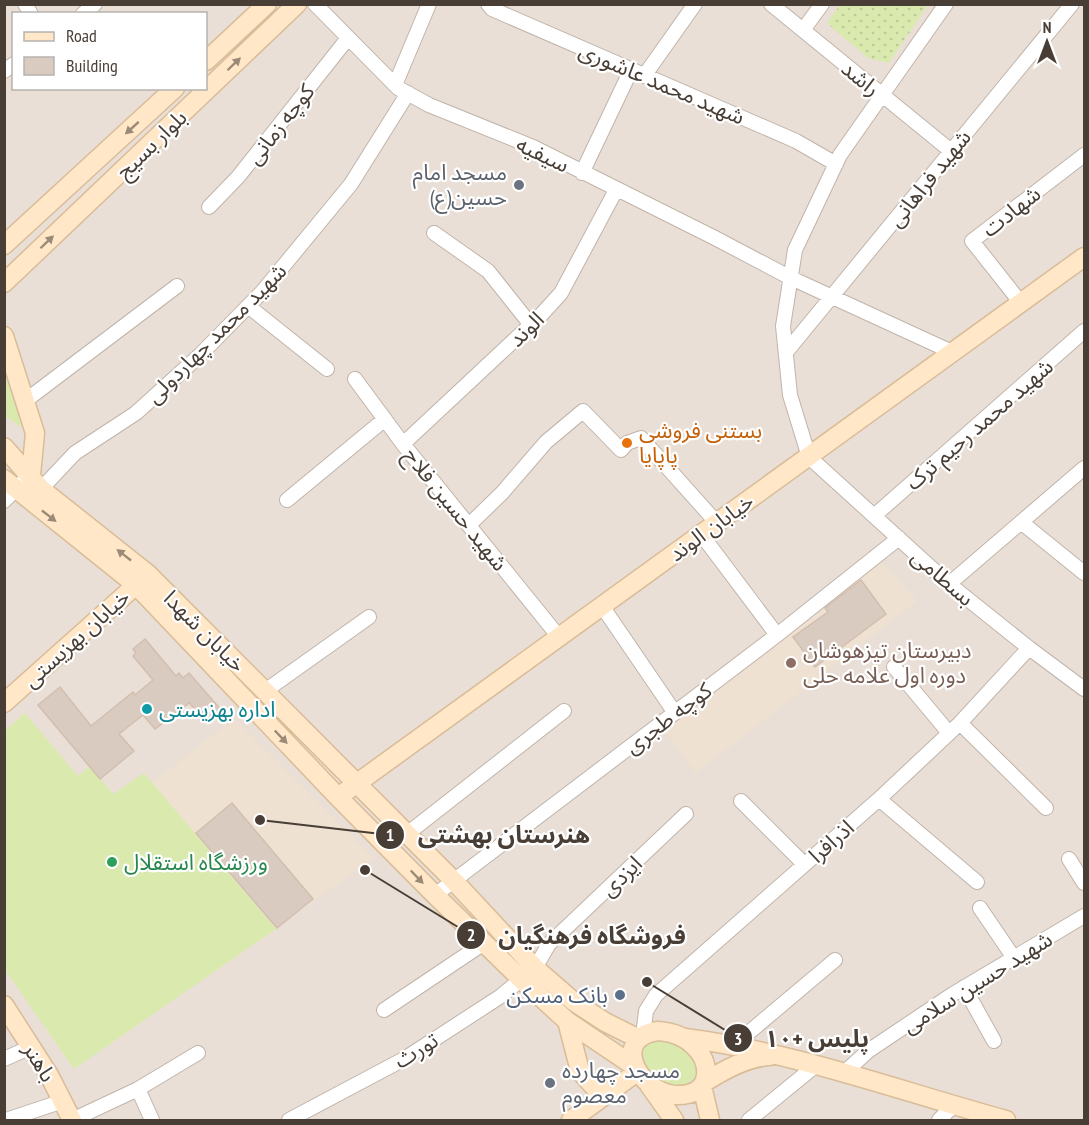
<svg xmlns="http://www.w3.org/2000/svg" width="1089" height="1125" viewBox="0 0 1089 1125" font-family="'PT Sans Narrow','Noto Sans Arabic',sans-serif">
<style>
.residential{fill:#e9dfd6;fill-rule:evenodd}
.education{fill:#eee1d1}
.grass{fill:#daeaaf}
.park{fill:url(#park-dots)}
.building{fill:#dacbc0;stroke:#d2beaf;stroke-width:1.5}
.lines{fill:none;stroke-linecap:round;stroke-linejoin:round}
.street-casing{stroke:#c0b4aa;stroke-width:16}
.secondary-casing{stroke:#d9bc98;stroke-width:21}
.street{stroke:#fff;stroke-width:14}
.secondary{stroke:#ffe7c7;stroke-width:18}
.oneway{fill:#9a8a77}
.worship-dot{fill:#6b7280;stroke:#fff;stroke-width:2}
.food-dot{fill:#e8710a;stroke:#fff;stroke-width:2}
.education-dot{fill:#8d6e63;stroke:#fff;stroke-width:2}
.culture-dot{fill:#0f9aa8;stroke:#fff;stroke-width:2}
.leisure-dot{fill:#2e9e5b;stroke:#fff;stroke-width:2}
.service-dot{fill:#5c6f8a;stroke:#fff;stroke-width:2}
.labels{text-anchor:middle;stroke-width:4.5;stroke-linejoin:round;paint-order:stroke}
.street-label{font-size:22px;fill:#483e36;stroke:#fff}
.worship-label{font-size:22px;fill:#5b616d;stroke:#fff;text-anchor:end}
.food-label{font-size:22px;fill:#c56008;stroke:#fff;text-anchor:start}
.education-label{font-size:22px;fill:#785e54;stroke:#fff;text-anchor:start}
.culture-label{font-size:22px;fill:#0d838f;stroke:#fff;text-anchor:start}
.leisure-label{font-size:22px;fill:#27864d;stroke:#fff;text-anchor:start}
.service-label{font-size:22px;fill:#4e5e75;stroke:#fff;text-anchor:end}
.leader{fill:none;stroke:#483e36;stroke-width:2}
.callout-dot{fill:#483e36;stroke:#fff;stroke-width:2}
.mark-label{font-size:18px;text-anchor:middle;font-weight:bold;fill:#fff}
.callout-label{font-size:24px;text-anchor:middle;font-weight:bold;fill:#483e36;stroke:#fff;stroke-width:4.5;stroke-linejoin:round;paint-order:stroke}
</style>
<defs>
<pattern id="park-dots" width="8" height="8" patternUnits="userSpaceOnUse" patternTransform="scale(1.5)"><rect width="8" height="8" fill="#daeaaf"/><path d="M2 2h.1M6 6h.1" fill="none" stroke="#bdca97" stroke-width="1.8" stroke-linecap="round"/></pattern>
</defs>
<rect width="100%" height="100%" fill="#f4eee8"/>
<path class="residential" d="M5,5H1084V1120H5ZM14,14H206V88H14Z"/>
<path class="education" d="M882,561L917,601L696,773L660,724Z
M234,718L373,858L277,928L152,783Z"/>
<path class="grass" d="M4,365L26,424L24,429L5,416Z
M25,713L78,776L90,766L113,794L144,773L276,929L74,1069L5,970L4,731Z
M658,1040C676,1040 695,1052 697,1071C693,1089 669,1089 656,1080C650,1075 645,1067 640,1061L643,1046Z"/>
<path class="park" d="M840,5V4L928,5L889,63L868,58L827,23Z"/>
<path class="building" d="M861,580L886,614L815,667L793,637L828,612L825,608Z
M145,639L176,676L179,673L183,678L189,673L222,711L208,722L189,703L155,729L143,715L119,734L134,751L100,779L38,705L60,687L91,726L133,692L135,695L153,680L133,656L136,653L133,649Z
M232,803L313,899L277,928L196,833Z"/>
<g class="lines">
<g class="street-casing">
<path id="street" d="M25,4L31,14
M315,4L398,88L429,105L533,147L715,238L791,278L952,352
M488,4L492,9L796,141L836,164
M771,4L951,151
M946,4L840,155L795,250L783,326L790,395L809,457L949,584L1029,648L1084,689
M83,14L95,4
M803,30L822,4
M4,71L14,64
M644,76L695,4
M395,85L429,4
M582,173L631,70
M209,207L238,177L348,38
M434,233L488,271L531,325
M1021,303L972,241L1084,155
M248,306L327,369
M787,351L1072,4
M355,379L403,444L559,637
M25,401L177,286
M403,444L541,315L561,293L616,190
M41,489L75,453L136,413L200,355L262,292L351,184L408,93
M287,500L385,419
M4,501L23,482
M874,516L1084,331
M1021,522L1084,573
M469,525L502,493L546,442L583,411L621,450L627,443L641,438L717,523
M701,534L777,635
M949,584L1084,468
M602,606L675,713
M894,667L949,733
M265,691L369,617
M960,723L1046,808
M879,799L977,882
M741,801L804,864
M407,834L564,711
M1069,859L1084,883
M435,895L777,635L899,538
M980,908L1014,958
M964,987L994,1041
M384,1010L484,943
M643,1036L646,1011L656,995L879,799L960,723L1029,648
M734,1045L835,960
M4,1059L31,1047
M844,1073L868,1051L953,994L1084,916
M138,1089L152,1120
M6,1120L63,1101
M72,1120L138,1089L198,1053
M289,1120L404,1059L501,996L535,968L549,944L686,814
M749,1120L815,1066
M939,1120L953,1106"/>
</g>
<g class="secondary-casing">
<path id="secondary" d="M206,61L267,4
M4,245L175,88
M4,283L297,4
M4,336L35,433L31,475
M4,447L41,489L148,574L453,880L535,968L573,1001L605,1022L639,1039
M4,479L136,585L338,797L435,895L522,980L567,1021L634,1066
M4,703L145,577
M338,797L1084,257
M4,1005L49,1075L72,1120
M567,1021L580,1071L603,1097
M658,1031C672,1032 685,1036 695,1047C710,1062 712,1089 688,1094C644,1104 605,1038 658,1031Z
M685,1038C794,1052 900,1091 1006,1120
M705,1082C724,1070 747,1057 770,1056
M649,1085L674,1120
M702,1086L710,1120
M571,1120L637,1072"/>
</g>
<use href="#street" class="street"/>
<use href="#secondary" class="secondary"/>
</g>
<defs><path id="oneway-solid" d="M-6-.8H1V-3.2L6.5 0L1 3.2V.8H-6Z" transform="scale(1.5)"/></defs>
<g class="oneway">
<use href="#oneway-solid" transform="translate(234 64) rotate(-44)"/>
<use href="#oneway-solid" transform="translate(132 128) rotate(138)"/>
<use href="#oneway-solid" transform="translate(47 242) rotate(-44)"/>
<use href="#oneway-solid" transform="translate(49 516) rotate(38)"/>
<use href="#oneway-solid" transform="translate(124 555) rotate(-142)"/>
<use href="#oneway-solid" transform="translate(281 737) rotate(46)"/>
<use href="#oneway-solid" transform="translate(417 877) rotate(46)"/>
</g>
<g class="worship-dot">
<circle cx="519" cy="185" r="6"/>
<circle cx="550" cy="1083" r="6"/>
</g>
<circle class="food-dot" cx="627" cy="443" r="6"/>
<circle class="education-dot" cx="791" cy="663" r="6"/>
<circle class="culture-dot" cx="147" cy="709" r="6"/>
<circle class="leisure-dot" cx="112" cy="862" r="6"/>
<circle class="service-dot" cx="620" cy="995" r="6"/>
<g class="labels">
<g class="street-label">
<text transform="translate(861 78) rotate(39)" y="8">راشد</text>
<text transform="translate(662 83) rotate(23)" y="8">شهید محمد عاشوری</text>
<text transform="translate(280 124) rotate(-52)" y="8">کوچه زمانی</text>
<text transform="translate(151 144) rotate(-44)" y="8">بلوار بسیج</text>
<text transform="translate(543 154) rotate(25)" y="8">سیفیه</text>
<text transform="translate(929 178) rotate(-51)" y="8">شهید فراهانی</text>
<text transform="translate(1011 211) rotate(-38)" y="8">شهادت</text>
<text transform="translate(526 329) rotate(-44)" y="8">الوند</text>
<text transform="translate(216 333) rotate(-45)" y="8">شهید محمد چهاردولی</text>
<text transform="translate(979 424) rotate(-41)" y="8">شهید محمد رحیم ترک</text>
<text transform="translate(456 509) rotate(51)" y="8">شهید حسین فلاح</text>
<text transform="translate(711 527) rotate(-36)" y="8">خیابان الوند</text>
<text transform="translate(943 577) rotate(41)" y="8">بسطامی</text>
<text transform="translate(205 631) rotate(45)" y="8">خیابان شهدا</text>
<text transform="translate(76 638) rotate(-42)" y="8">خیابان بهزیستی</text>
<text transform="translate(668 718) rotate(-37)" y="8">کوچه طجری</text>
<text transform="translate(831 841) rotate(-42)" y="8">اذرافرا</text>
<text transform="translate(621 876) rotate(-44)" y="8">ایزدی</text>
<text transform="translate(977 982) rotate(-32)" y="8">شهید حسین سلامی</text>
<text transform="translate(416 1050) rotate(-32)" y="8">تورث</text>
<text transform="translate(40 1062) rotate(59)" y="8">باهنر</text>
</g>
<g class="worship-label">
<text x="507" y="180">مسجد امام<tspan x="507" dy="25">حسین(ع)</tspan></text>
<text x="562" y="1078" text-anchor="start">مسجد چهارده<tspan x="562" dy="25">معصوم</tspan></text>
</g>
<g class="food-label">
<text x="639" y="438">بستنی فروشی<tspan x="639" dy="25">پاپایا</tspan></text>
</g>
<g class="education-label">
<text x="803" y="658">دبیرستان تیزهوشان<tspan x="803" dy="25">دوره اول علامه حلی</tspan></text>
</g>
<g class="culture-label">
<text x="159" y="717">اداره بهزیستی</text>
</g>
<g class="leisure-label">
<text x="124" y="870">ورزشگاه استقلال</text>
</g>
<g class="service-label">
<text x="608" y="1003">بانک مسکن</text>
</g>
</g>
<path class="leader" d="M260 820L390 835M365 870L471 935M647 982L738 1038"/>
<g class="callout-dot">
<circle cx="260" cy="820" r="6"/>
<circle cx="365" cy="870" r="6"/>
<circle cx="647" cy="982" r="6"/>
<circle cx="390" cy="835" r="15"/>
<circle cx="471" cy="935" r="15"/>
<circle cx="738" cy="1038" r="15"/>
</g>
<g class="mark-label">
<text x="390" y="841">1</text>
<text x="471" y="941">2</text>
<text x="738" y="1045">3</text>
</g>
<g class="callout-label">
<text x="504" y="843">هنرستان بهشتی</text>
<text x="592" y="944">فروشگاه فرهنگیان</text>
<text x="817" y="1047">پلیس +۱۰</text>
</g>
<rect width="1089" height="1125" fill="none" stroke="#483e36" stroke-width="12"/>
<rect x="12" y="12" width="195" height="78" fill="#ffffff" stroke="#b6b2af" stroke-width="1.5"/>
<rect x="24" y="32" width="30" height="9" fill="#ffe7c7" stroke="#b6b2af" stroke-width="1.5"/>
<text x="66" y="42" font-size="18" fill="#483e36">Road</text>
<rect x="24" y="57" width="30" height="18" fill="#dacbc0" stroke="#b6b2af" stroke-width="1.5"/>
<text x="66" y="72" font-size="18" fill="#483e36">Building</text>
<g transform="translate(1047 42)" stroke="#ffffff" stroke-width="4.5" paint-order="stroke">
<path d="M0-4.5L10 22L0 15L-10 22Z" fill="#483e36"/>
<text y="-9" font-size="16" font-weight="bold" text-anchor="middle" fill="#483e36">N</text>
</g>
</svg>
